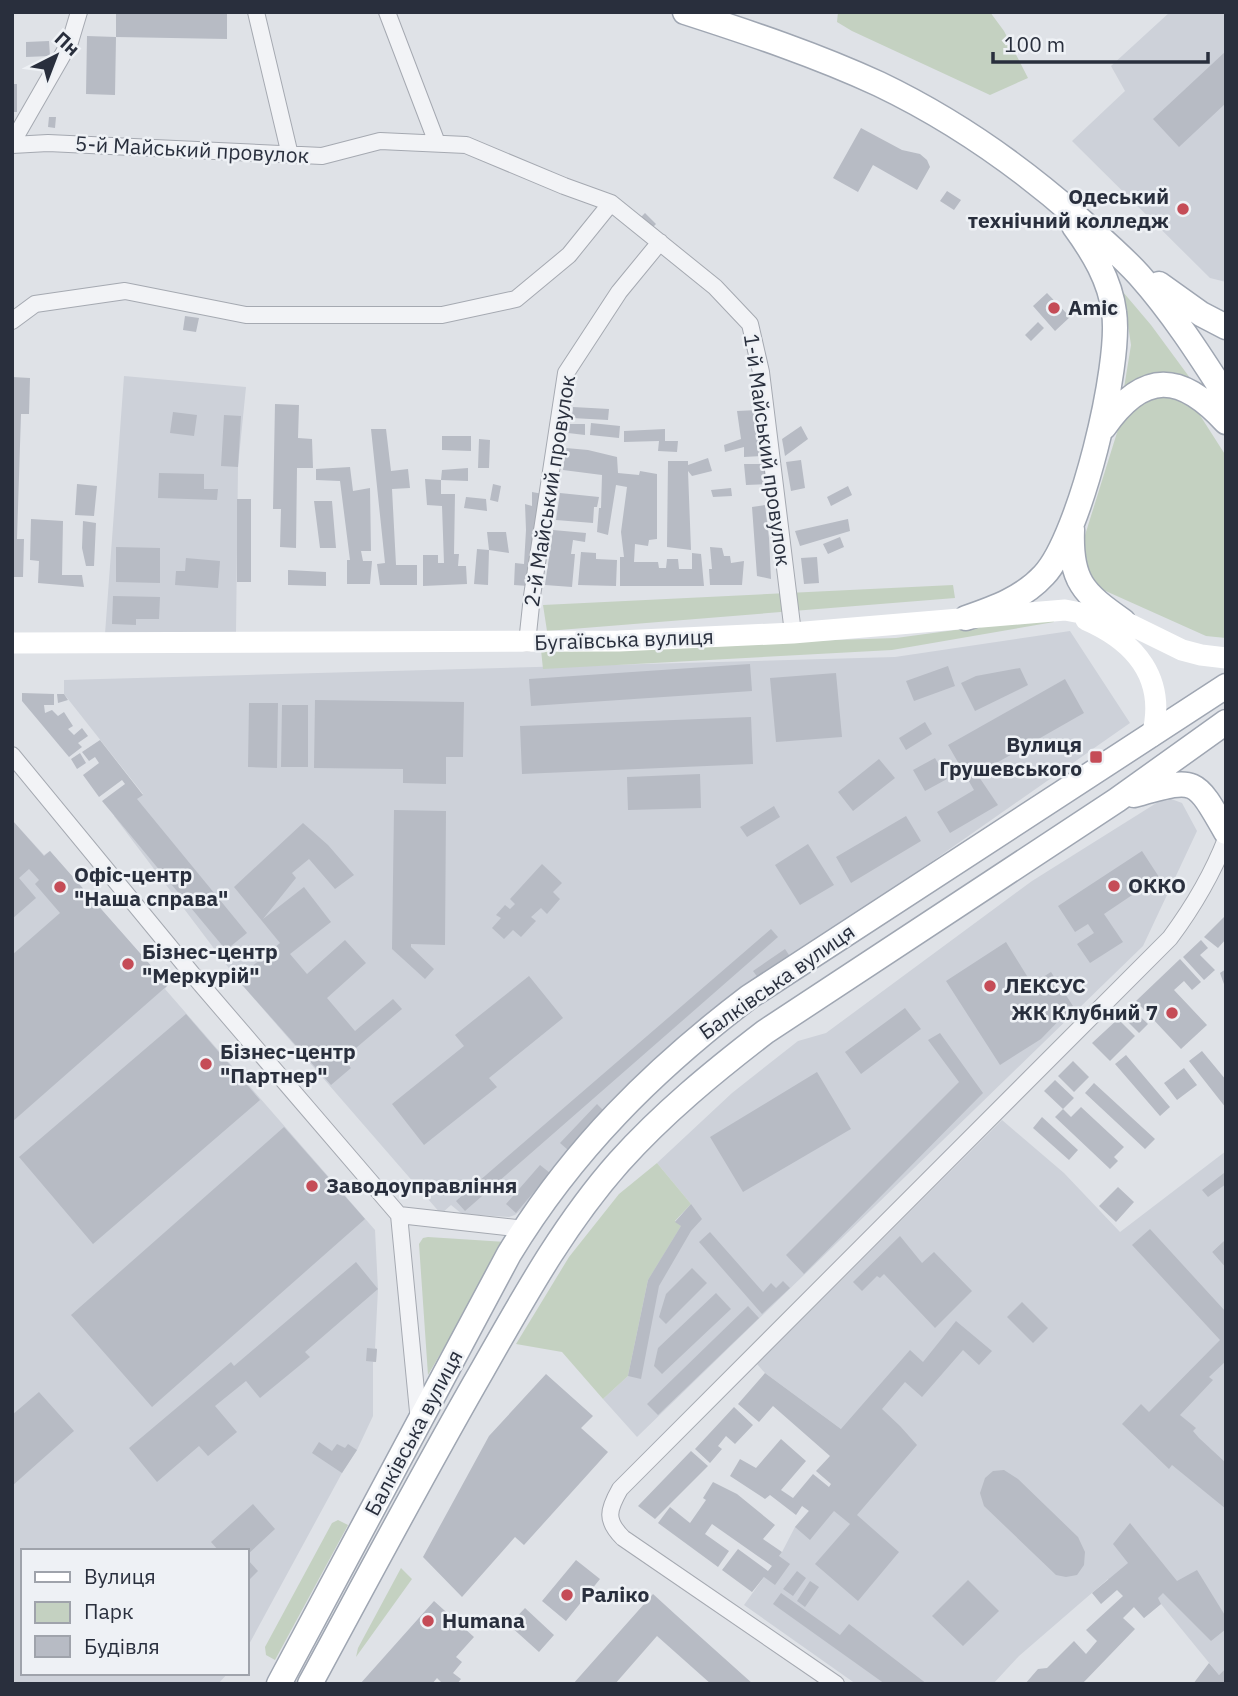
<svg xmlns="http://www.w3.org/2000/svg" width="1238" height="1696" viewBox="0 0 1238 1696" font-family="'IBM Plex Sans',sans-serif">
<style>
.built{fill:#cdd1d9}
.green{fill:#c4d1c1}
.building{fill:#b7bbc4}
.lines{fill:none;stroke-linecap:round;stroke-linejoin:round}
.minor-casing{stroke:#a5a9b1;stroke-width:18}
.primary-casing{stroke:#9fa6b2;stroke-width:27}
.minor{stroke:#f2f3f6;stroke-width:16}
.secondary{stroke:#fff;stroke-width:21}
.primary{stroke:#fff;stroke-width:24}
.poi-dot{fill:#c54c57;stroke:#eef1f5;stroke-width:2.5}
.labels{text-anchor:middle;stroke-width:5;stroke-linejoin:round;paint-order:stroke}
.street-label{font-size:21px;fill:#292f3d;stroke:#eef1f5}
.poi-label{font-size:21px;font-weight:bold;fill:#292f3d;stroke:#eef1f5;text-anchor:start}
</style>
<rect width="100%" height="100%" fill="#dfe2e7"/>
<path class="built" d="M1170,12H1226V282L1210,278L1072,141L1125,91L1111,66Z
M124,376L246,387L238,467L236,632L105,634Z
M1070,631L1130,723L824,937L586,1131L525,1207L515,1215L509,1217L462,1214L451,1205L441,1214L237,979L114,816L143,794L64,694V680L895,657Z
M1166,797L1182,803L1197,831L1143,946L637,1437L603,1399L628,1376L648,1280L675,1222L691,1204L657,1163L732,1093L798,1041L826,1033L1032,881Z
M12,820L44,855L50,851L168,985L165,989L375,1230L378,1289L375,1348L377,1349L376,1362H373V1416L357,1450L342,1473L247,1648V1551H23V1673H228L218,1684H12Z
M1002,1120L1064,1173L1120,1232L1226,1151V1239L1212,1252L1226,1268V1668L1219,1675L1161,1604L1144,1618L1108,1579L1019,1656L993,1684H856L744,1605L782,1552L795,1527L854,1458L841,1429L765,1373L757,1364Z"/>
<path class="green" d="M838,12H990L1004,31L1028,78L990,95L852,31L837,22Z
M1123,292L1151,325L1190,378L1182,376L1124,388L1131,345Z
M1171,396L1196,409L1226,456V638L1206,636L1090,584L1081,548L1120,423C1131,405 1151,398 1171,396Z
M953,585L955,598L547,631L543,605Z
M1052,617L1054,622L892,650L543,669L541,650L896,638Z
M657,1163L691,1204L675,1221L681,1226L648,1280L628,1376L603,1399L562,1352L516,1344L569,1257L619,1194Z
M428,1237L506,1242L428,1375L419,1244L423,1238Z
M338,1520L348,1525L275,1660L266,1655L265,1647L332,1523Z
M401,1568L412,1579L356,1657L358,1648Z"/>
<path class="building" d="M116,12H227V39L116,37Z
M87,36L116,37L115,95L86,94Z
M49,41L50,56L26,57V42Z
M1226,51V103L1179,147L1153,119Z
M12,84H17V112H12Z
M49,117H56L55,128L48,127Z
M861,128L902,150L920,154L927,160L930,167L917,190L873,165L858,192L833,178Z
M947,191L961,200L954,210L940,201Z
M645,213L656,224L651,229L640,218Z
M1047,293L1070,317L1055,331L1033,306Z
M185,316L199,318L196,332L183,330Z
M1038,322L1044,328L1031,341L1025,335Z
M12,377L30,378L29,414H21L17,539H24L23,577H12Z
M275,404L299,405L298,438L312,439L313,468H297L296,548L280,547L281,509H273Z
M573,407L609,409L608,420L572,418Z
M758,410L762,456L744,457V447L725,452L724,445L741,439L737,411Z
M173,412L197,415L194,436L170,433Z
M224,415L241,416L238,467L221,466Z
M591,423L620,426L619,438L590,435Z
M570,424H585V435L568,433Z
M801,426L808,439L785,456L782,439Z
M371,429H386L391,471L408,469L410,488L392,489L396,565H417V585H380L377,564L385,563Z
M665,429V441H678L677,452L658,451L659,441L624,442V431Z
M442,436H471V451L442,450Z
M479,439L490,440L489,468H478Z
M566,448L588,450L617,457L618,473L639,475L640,471L657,474V539L649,540L648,546L635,544L634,562H658L659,568H666L667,559H678L679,569H692V553L701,554L704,586H620V557H624L621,532L627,487L616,485L608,535L597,532L599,508H601L602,475L563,470Z
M708,458L712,471L692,476L688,471L691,550L667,547L668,461H688V465Z
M801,460L805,488L791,491L786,462Z
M744,464H765L767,484L746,485Z
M350,467L353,491L370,488L371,551H361L363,561H372L370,584H347V560H350L340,481L316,480V469Z
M468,468V481L441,480L442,470Z
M159,473L204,474V489H218L217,500L158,498Z
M425,479L441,480V494H455L454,554H459L458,566H466L467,584L423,586V555H438V563H444L442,506L427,505Z
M77,484L97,486L94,516L75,515Z
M493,484L501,486L498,502L490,500Z
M848,486L852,495L831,506L827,497Z
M731,488L732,496L713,497L711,490Z
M532,492L543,494L528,586L514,585L515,563L524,564L526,530L525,504L532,506Z
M560,493L599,497L597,507H594L593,523L556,520Z
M466,497L486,499L487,511L464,508Z
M237,499H251V582H237Z
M314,501H332L336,548H320Z
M765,505L769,538L771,579L757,576L752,507Z
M31,519L63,521L62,575H82L84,587L38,583L39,561L30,560Z
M848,519L850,531L800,546L795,531Z
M83,521L96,523L94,566H86L82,548Z
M553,530L586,533L585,542L573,540L571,554H575L572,587L545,585Z
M487,532H506L509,553L489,550L488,585L474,584L477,549L489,550Z
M840,537L844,547L828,554L823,544Z
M116,547L160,548V583L116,582Z
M710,547L722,548L724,556H730L731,563L744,561L742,585H710L709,569H712Z
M581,552L596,553V559L617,560L616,586L578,585Z
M817,557L819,583L804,584L801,558Z
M186,558L220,561L218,588L175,585L176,571H185Z
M288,570L326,572V586L288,585Z
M113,596L160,597L159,619H136V625L112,624Z
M750,664L752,691L531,706L529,679Z
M948,666L955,686L914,701L906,681Z
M1020,668L1028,685L975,711L961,683L976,676Z
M836,673L842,737L776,742L770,678Z
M1065,679L1084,713L977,774L998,805L950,833L937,812L974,790L948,745Z
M22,693L54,694V705H44L45,713L52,710L58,716L64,712L73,726L68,729L74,735L82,728L88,736L78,743L82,747L69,757L22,701Z
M57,694H64L68,700L58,703Z
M315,700L464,702L463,757H446V784L403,783V769L314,768Z
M249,703H278L277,768L248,767Z
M282,705H308V767H281Z
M751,717L753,764L522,774L520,726Z
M925,722L932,734L906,750L899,738Z
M100,740L143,795L137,799L247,933L226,950L102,801L125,784L122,780L99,797L83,775L99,763L95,757L89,761L82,752Z
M80,753L86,763L77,769L71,759Z
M935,758L947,779L925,791L913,770Z
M879,759L895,778L853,811L838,792Z
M700,774L701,808L628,810L627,777Z
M774,806L780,817L747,837L740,827Z
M394,810L446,811L445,945L411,944V947L434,969L425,979L392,949Z
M906,816L921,841L851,883L836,857Z
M12,820L44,856L50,851L168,985L12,1122V955L60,913L35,884L39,880L29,869L19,878L36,898L12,919Z
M303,823L328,845L354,875L335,889L309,859L292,873L296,878L263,919L304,887L331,922L290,954L307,974L345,940L366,963L327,998L355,1031L393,999L402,1009L343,1059L351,1068L331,1085L237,979L280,943L234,887Z
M808,844L834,885L800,905L775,865Z
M1142,851L1159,877L1104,914L1123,942L1090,963L1077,944L1094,933L1088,924L1075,932L1058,906Z
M542,864L562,883L553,892L560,899L547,914L541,908L531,917L536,921L521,937L513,930L504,939L492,928L501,918L496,915L505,905L510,909L515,904L510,899Z
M1226,915V939L1218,948L1204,937Z
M771,929L778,937L465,1211L456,1201Z
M1201,940L1208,948L1200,955L1215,970L1204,980L1183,957Z
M1006,942L1032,984L1051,972L1073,1006L1041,1039L1000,1065L946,981Z
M785,949L791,958L759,979L753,971Z
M1180,959L1201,982L1192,990L1184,981L1174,990L1207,1025L1181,1049L1136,1001Z
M1226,969V987H1225L1220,973Z
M529,976L563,1018L489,1078L497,1087L424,1145L392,1104L464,1046L455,1035Z
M1130,1007L1148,1024L1139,1033L1122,1016Z
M905,1008L921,1029L861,1074L845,1052Z
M186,1014L260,1100L93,1244L19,1157Z
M1118,1019L1135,1036L1110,1061L1092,1043Z
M940,1033L983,1093L804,1274L786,1255L959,1082L928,1040Z
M1202,1051L1226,1080V1108L1189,1061Z
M1126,1055L1170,1107L1160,1116L1115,1064Z
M1073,1061L1089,1077L1074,1092L1058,1076Z
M1184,1068L1197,1085L1177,1100L1164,1083Z
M817,1072L851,1129L743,1192L710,1137Z
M1055,1080L1074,1098L1063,1109L1044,1091Z
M1094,1083L1155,1139L1145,1149L1085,1093Z
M597,1104L604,1111L568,1150L560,1143Z
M1081,1107L1124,1147L1114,1157L1118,1161L1110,1169L1055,1117L1063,1109L1071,1117Z
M1042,1117L1078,1150L1069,1160L1033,1128Z
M284,1127L365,1219L152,1407L71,1315Z
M540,1165L550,1173L516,1213L506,1204Z
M1224,1173L1226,1184L1208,1197L1202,1190Z
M1118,1187L1134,1202L1116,1222L1099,1206Z
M691,1204L702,1219L691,1231L659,1286L641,1379L628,1376L648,1280L681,1226L675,1222Z
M1150,1229L1226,1312V1361L1209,1377L1213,1380L1180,1415L1196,1428L1193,1431L1199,1438L1226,1463V1509L1172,1465L1169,1469L1122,1424L1141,1404L1149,1412L1220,1340L1132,1245Z
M710,1232L763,1292L771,1283L776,1288L783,1281L790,1288L762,1314L699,1242Z
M900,1236L922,1263L934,1252L972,1291L935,1328L884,1274L880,1278L877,1276L862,1291L853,1282Z
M1226,1239V1268L1212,1252Z
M356,1262L378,1289L305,1352L310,1357L260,1398L246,1381L215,1406L237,1432L208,1456L199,1446L157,1482L129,1448L231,1362L234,1366Z
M692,1268L707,1283L666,1324L659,1317L666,1294Z
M716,1293L731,1309L662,1374L654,1366L658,1348Z
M1022,1302L1048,1328L1033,1343L1007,1317Z
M748,1306L759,1318L658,1415L647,1404Z
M956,1321L992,1351L979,1365L963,1350L922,1397L905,1382L882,1409L900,1426L917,1445L857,1515L899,1552L858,1601L815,1564L850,1524L834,1511L810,1540L795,1527L809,1511L802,1506L796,1515L770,1495L765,1499L730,1476L740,1459L756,1468L781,1439L806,1461L781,1490L793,1498L813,1474L829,1487L831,1484L816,1471L830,1456L773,1406L759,1422L738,1404L765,1373L841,1429L910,1350L923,1362Z
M367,1348L377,1349L376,1362L366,1361Z
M546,1374L593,1416L581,1428L608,1452L524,1545L515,1537L462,1597L423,1557L489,1436Z
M39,1392L74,1431L12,1486V1415Z
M734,1407L753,1425L735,1444L726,1436L718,1446L722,1449L710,1463L695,1449Z
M319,1442L332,1451L337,1444L345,1448L348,1444L357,1450L342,1473L312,1453Z
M691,1451L708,1466L655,1519L638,1506Z
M1004,1470L1018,1479L1078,1537L1085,1552L1084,1565L1077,1575L1066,1577L1056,1575L984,1506L980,1493L985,1478L993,1471Z
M713,1482L737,1494L775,1525L763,1539L782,1552L779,1556L790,1564L775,1585L764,1577L752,1592L722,1570L738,1549L768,1571L772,1566L712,1524L705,1534L729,1551L718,1567L658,1523L670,1507L690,1523L706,1500L703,1498Z
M253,1504L275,1529L247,1555V1551H219L211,1542Z
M1130,1523L1177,1581L1197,1570L1226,1617V1629L1211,1641L1163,1593L1158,1598L1161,1604L1144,1618L1134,1607L1123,1618L1135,1629L1082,1684H1025L1038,1669L1047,1668L1074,1641L1086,1654L1097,1641L1086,1630L1123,1596L1117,1590L1101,1604L1092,1593L1128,1563L1113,1544Z
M247,1559L258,1571L247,1582Z
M576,1560L600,1579L566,1621L542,1601Z
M797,1571L806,1578L793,1596L783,1589Z
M968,1580L999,1611L963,1646L932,1616Z
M810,1581L819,1587L805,1607L797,1601Z
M781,1593L840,1635L849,1624L927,1684H885L773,1604Z
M653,1594L676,1615L753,1684H711L657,1636L615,1684H573Z
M434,1601L474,1637L456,1657L462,1662L453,1673L461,1679L457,1684H443L437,1678L432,1684H360Z
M525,1608L554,1635L539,1652L509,1625Z
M1209,1663L1219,1675L1226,1668V1684H1193Z"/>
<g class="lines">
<g class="minor-casing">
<path id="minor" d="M256,12L290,155
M387,12L437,143
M12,143L70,42L79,12
M12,145L48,143L322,156L380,141L466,145L564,186L611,203L715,287L750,324L761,372L793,633
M12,321L35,304L125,291L246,315H442L516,299L569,255L611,203
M527,643L532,596L566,373L619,292L660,242
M12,755L193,975L399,1215
M399,1215L419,1422
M399,1215L525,1229
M836,1684L623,1538C605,1520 608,1510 620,1489L1170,938C1193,907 1212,875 1226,839"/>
</g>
<g class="primary-casing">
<path id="primary" d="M685,12C750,33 816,55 879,84C950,118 1018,165 1077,217C1098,236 1120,254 1139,275C1172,312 1199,354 1226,396
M1159,284L1201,314L1226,327
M1104,427C1144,370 1181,373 1226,422
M1072,530C1070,581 1083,593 1123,621
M966,618C995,608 1023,598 1044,575C1080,537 1122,364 1114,312C1110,280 1093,252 1074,226
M1134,795C1196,778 1194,776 1226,832
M279,1684L509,1254C572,1150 653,1070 749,997L1226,686
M310,1684C367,1579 423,1473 483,1369C524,1297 564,1224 619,1162C663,1113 713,1072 765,1032L1117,800L1226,722"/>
</g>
<use href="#minor" class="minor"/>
<path class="secondary" d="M1086,620C1136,642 1167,679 1152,736
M12,643L619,641L793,633L1065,610L1123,621L1182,650L1201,655L1226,658"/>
<use href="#primary" class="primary"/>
</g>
<g class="poi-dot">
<circle cx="1183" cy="209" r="7"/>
<circle cx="1054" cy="308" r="7"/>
<rect x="1089" y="750" width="14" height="14" rx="3.5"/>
<circle cx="1114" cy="886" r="7"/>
<circle cx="60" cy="887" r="7"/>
<circle cx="128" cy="964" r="7"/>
<circle cx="990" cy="986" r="7"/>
<circle cx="1172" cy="1013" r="7"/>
<circle cx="206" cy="1064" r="7"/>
<circle cx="312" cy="1186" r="7"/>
<circle cx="567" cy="1595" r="7"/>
<circle cx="428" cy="1621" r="7"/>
</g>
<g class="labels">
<g class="street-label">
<text transform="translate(192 150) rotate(3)" y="7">5-й Майський провулок</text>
<text transform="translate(767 450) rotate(82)" y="7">1-й Майський провулок</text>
<text transform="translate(550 491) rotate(-81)" y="7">2-й Майський провулок</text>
<text transform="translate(624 640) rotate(-2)" y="7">Бугаївська вулиця</text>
<text transform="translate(777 982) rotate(-35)" y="7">Балківська вулиця</text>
<text transform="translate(414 1433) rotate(-62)" y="7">Балківська вулиця</text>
</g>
<g class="poi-label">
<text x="1169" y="204" text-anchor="end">Одеський<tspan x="1169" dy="24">технічний колледж</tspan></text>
<text x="1068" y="315">Amic</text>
<text x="1082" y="752" text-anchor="end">Вулиця<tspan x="1082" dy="24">Грушевського</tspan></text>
<text x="74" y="882">Офіс-центр<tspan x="74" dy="24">"Наша справа"</tspan></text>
<text x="1128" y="893">ОККО</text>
<text x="142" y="959">Бізнес-центр<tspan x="142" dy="24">"Меркурій"</tspan></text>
<text x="1004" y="993">ЛЕКСУС</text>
<text x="1158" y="1020" text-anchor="end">ЖК Клубний 7</text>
<text x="220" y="1059">Бізнес-центр<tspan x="220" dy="24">"Партнер"</tspan></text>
<text x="326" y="1193">Заводоуправління</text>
<text x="581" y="1602">Раліко</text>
<text x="442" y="1628">Humana</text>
</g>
</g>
<rect width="1238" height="1696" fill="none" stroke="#292f3d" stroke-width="28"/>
<rect x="21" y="1549" width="228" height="126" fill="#eef1f5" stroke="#9fa3ab" stroke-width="2"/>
<rect x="35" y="1572" width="35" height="10" fill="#ffffff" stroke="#9fa3ab" stroke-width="2"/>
<text x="84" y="1584" font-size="21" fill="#292f3d">Вулиця</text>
<rect x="35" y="1602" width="35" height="21" fill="#c4d1c1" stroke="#9fa3ab" stroke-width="2"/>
<text x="84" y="1619" font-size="21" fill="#292f3d">Парк</text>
<rect x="35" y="1636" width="35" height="21" fill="#b7bbc4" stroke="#9fa3ab" stroke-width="2"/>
<text x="84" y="1654" font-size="21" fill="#292f3d">Будівля</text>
<g transform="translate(56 56) rotate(42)" stroke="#eef1f5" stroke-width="5" paint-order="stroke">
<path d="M0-5L12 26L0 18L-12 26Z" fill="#292f3d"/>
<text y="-10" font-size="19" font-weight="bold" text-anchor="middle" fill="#292f3d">Пн</text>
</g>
<path d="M993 52v10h215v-10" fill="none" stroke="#292f3d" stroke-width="3.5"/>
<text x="1004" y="52" font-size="21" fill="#292f3d" stroke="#eef1f5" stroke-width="5" paint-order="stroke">100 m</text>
</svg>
